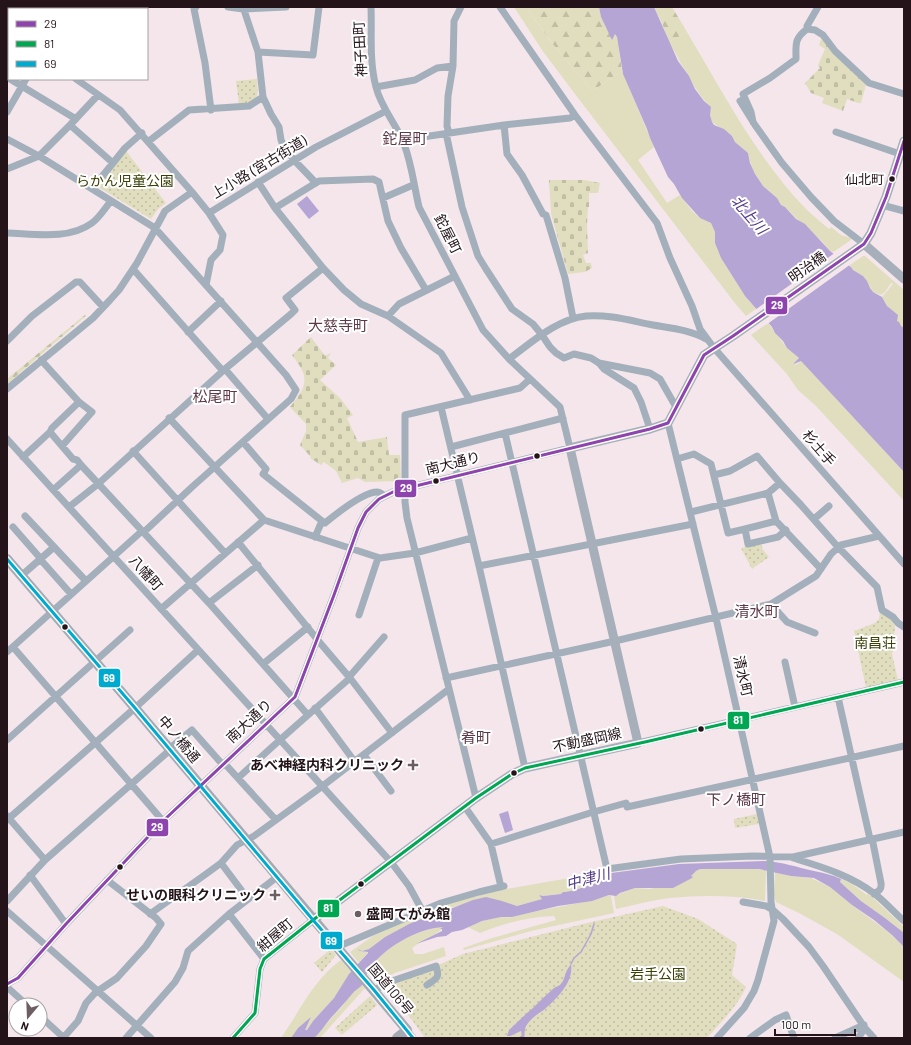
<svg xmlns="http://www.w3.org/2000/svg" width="911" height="1045" viewBox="0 0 911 1045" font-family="Barlow,'Noto Sans JP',sans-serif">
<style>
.grass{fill:#e0debe}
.forest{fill:url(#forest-firs)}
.cemetery{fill:url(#cemetery-stones)}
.park{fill:url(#park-dots)}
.water{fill:#b5a5d5}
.pier{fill:#f5e6eb}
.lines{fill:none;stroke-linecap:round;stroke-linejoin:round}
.stream{stroke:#b5a5d5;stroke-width:1.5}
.minor{stroke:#a3b0bb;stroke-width:7}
.major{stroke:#a7b0ba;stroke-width:9}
.highway{stroke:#a3aab4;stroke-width:10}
.bus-1-casing{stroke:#fff;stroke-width:6}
.bus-2-casing{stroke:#fff;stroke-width:6}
.bus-3-casing{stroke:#fff;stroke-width:6}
.bus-1{stroke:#8e44ad;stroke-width:3}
.bus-2{stroke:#00a651;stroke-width:3}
.bus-3{stroke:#00a9ce;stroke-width:3}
.bus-dot{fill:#24141a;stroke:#fff;stroke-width:1.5}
.poi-dot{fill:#6d5e63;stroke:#fff;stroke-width:1.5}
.labels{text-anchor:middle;stroke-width:4;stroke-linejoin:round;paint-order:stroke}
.bus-label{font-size:13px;fill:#24141a;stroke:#fff;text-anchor:end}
.street-label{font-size:14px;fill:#24141a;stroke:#fff}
.park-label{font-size:14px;fill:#3a4005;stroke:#fff}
.poi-label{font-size:14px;font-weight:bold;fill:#24141a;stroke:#fff;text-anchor:end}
.neighbourhood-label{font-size:15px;fill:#5d3947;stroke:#fff}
.water-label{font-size:15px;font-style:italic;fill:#533989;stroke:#fff}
.line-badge{stroke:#fff;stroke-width:1.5}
.badge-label{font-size:11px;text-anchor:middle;font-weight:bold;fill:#fff}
</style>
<defs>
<pattern id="forest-firs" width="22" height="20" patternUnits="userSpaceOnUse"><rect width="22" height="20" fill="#e0debe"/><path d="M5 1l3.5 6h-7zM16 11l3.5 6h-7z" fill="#c0bea3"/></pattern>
<pattern id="cemetery-stones" width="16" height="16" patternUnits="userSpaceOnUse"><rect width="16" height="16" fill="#e0debe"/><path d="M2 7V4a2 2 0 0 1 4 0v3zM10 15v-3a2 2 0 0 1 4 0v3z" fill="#c0bea3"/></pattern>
<pattern id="park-dots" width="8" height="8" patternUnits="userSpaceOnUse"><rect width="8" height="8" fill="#e0debe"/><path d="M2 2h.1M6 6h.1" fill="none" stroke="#c0bea3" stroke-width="1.8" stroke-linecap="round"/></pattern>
</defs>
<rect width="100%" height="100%" fill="#f5e6eb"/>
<path class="grass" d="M514,7H526L551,42L592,91L622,71L654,147L638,160L667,203L680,195L692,211L700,218L711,223L715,232V243L721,258L745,296L756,309L746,316L734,302L572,90L542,50Z
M687,32C722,91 758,160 806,209C813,216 821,222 829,229L831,227L841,235L851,238V240L833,252L830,251C821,239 809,229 798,220C792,215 788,208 781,205L777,198L763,186L755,174L752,168L748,153L735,142L732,136L712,122L710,115L711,108C701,97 695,88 688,75C684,68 680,63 677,56C675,51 671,47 669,42Z
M863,256H865L904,290V328L901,326L897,321V318L887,306L882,297L893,284L891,283L885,292L881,295L873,292L863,276L853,270L850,265Z
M768,323L787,348L799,358L794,363L796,365L801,361L904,472V501L815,405L798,390L786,373L751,335Z
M700,869H755L766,870L765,901C734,895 702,895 670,898C652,900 634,905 616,909L614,896L635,888L650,889L657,887L671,888L690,878L693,873Z
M775,872L791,876L811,878L830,887L852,905L887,931L904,947V982L837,934L799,913L776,902L774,895Z
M598,873L606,874L607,879L596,884L582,887L568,893L543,896L539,895L542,899L517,906L499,901L464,904L443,910L409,924L385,937L369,949L362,951L357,949L361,951L368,952L359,963L350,952L373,936L426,912L457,901L506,889Z
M841,879L852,884L867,895L868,893L869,894L904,927V933L885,918L861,901L840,882Z
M610,895L611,896L614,913L531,931L464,950L463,948L489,939L556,920L554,916C527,917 505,923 480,933L468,927C477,922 489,919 500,917C504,917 509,918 512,917C544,908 578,905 610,895Z
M444,926C438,936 421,940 412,948L415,954H423L444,947L446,956L395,973L375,982L367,973C378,949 419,929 444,926Z
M341,960L351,972L334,998L313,1021L307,1030H304L311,1018L298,1028L292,1038H281C300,1011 313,980 341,960Z
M362,985L365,988L320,1038H314L344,1004L352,993Z"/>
<path class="forest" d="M526,7H599L601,17L612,39L615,34L617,37L622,71L592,91L552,43Z
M654,7H672L687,32L669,42L662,23Z
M86,314V316L7,384V379Z"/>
<path class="cemetery" d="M822,37L866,85L861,103H858L847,99L843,111L822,103L824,98L811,93L805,83L820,68L818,65L825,49L819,45Z
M549,180H584L600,183L598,193H589V207H588L587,224L588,253L583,255L586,263H591L592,268L585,272L568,274L551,214Z
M311,337L325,356L331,353L328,358L336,365L320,380L340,398L353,415L347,418L358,442L387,437L389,455H400L401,481L365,482L358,478L342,483L336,471L324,462L321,465L310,458L311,457L300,445L306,431V424L290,407C309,384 309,377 292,355Z"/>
<path class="park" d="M257,79C258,97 260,102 239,104L236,81Z
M126,151L166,203L158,209L151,219L100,188L98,184Z
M761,544L763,550L769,557L752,569L741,548Z
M880,612L891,619L895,626L894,639V648L892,654L898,680L866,688L854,631L875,623L879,619Z
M757,814L759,824L735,828L734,819Z
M663,906L698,919L737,944L732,975L746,987C737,1007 721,1022 707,1038H425L407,1013L389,992L391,986L463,954L583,924Z
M331,949L336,955L322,972L314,963Z
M370,996L377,1005L342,1035L335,1028Z"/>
<path class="water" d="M599,7H654L678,61L689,76L695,89L704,101L711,107L710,115L712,122L714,125L724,129L732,136L735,142L748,153L750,163L755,174L763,186L777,198L781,205L785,207L796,219L805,224L830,251L851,267L853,270L863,276L867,281L870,288L873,292L882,297L887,306L898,315L897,321L899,322L901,326L904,328V472L801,361L794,364V363L799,358L787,348L783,341L775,333L772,327L745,296L721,258L715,243V232L711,223L700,218L682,198L674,184L668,177L650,138L647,129L623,74L617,37L615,34L612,40L601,17Z
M307,196L319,211L309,219L297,204Z
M508,811L513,830L505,833L499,814Z
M764,861C783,862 796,867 814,871C824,873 832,875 841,879L840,882L861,901L885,918L904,933V947L892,935L874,920L852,905L830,887L814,878L791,876L759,869H700L696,871L691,876L693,877L692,878L673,888H635L620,893L616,896L609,895L592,901L558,906L512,917H501L482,921L462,930L452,932L446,936L437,937L416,944L442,931V929H440L443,927C419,928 382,948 369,970C366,974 365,979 363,984C360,988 355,990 352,994C345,1003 337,1011 330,1019C325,1025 320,1033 314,1038H291L298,1028L311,1017L305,1030H307L313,1021L334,998L349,974L368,953V952L360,951L357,949L362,951L369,949L385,937L409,924L443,910L450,909L473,900L486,897L502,901L517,906L542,899L539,895L543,896L561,894L563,892C570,893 603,881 610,877L611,873L679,864Z
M571,964C574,982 557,998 545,1009C538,1014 531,1018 526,1026C524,1030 525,1034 524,1038H518L522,1035L521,1031L510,1036H507L509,1030L527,1013L533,1008L541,1000L554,988L560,985L563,981L567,970Z"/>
<path class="pier" d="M836,252L851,264L766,325L755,310Z"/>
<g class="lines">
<path class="stream" d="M571,964L574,958L581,952L591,934L594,924"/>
<path class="minor" d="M196,7L194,9L205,63L211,110
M228,7L243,9L286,7
M500,7L575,115L657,223L670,258L692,306L700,329L714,348L904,564
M132,9L136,7
M807,29V26L818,7
M7,35L9,37
M258,52L313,55L319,7
M10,79L76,119
M76,79L120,110L192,192L209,213L223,235L220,250L211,260L206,285
M376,87L415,80L437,68L453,66
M263,97L271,114L279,127L281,140L284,147L294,160L316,183
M740,101L755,125L782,163L811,197L834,221L864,244
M7,112L26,79
M753,122L751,112L743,94L770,78L796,59C796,44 794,39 807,29L815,30L823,35L835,51L869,83L904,94
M70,125L113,163
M504,125L507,154L522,175L543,214L546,215L565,278L573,318
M836,132L900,154
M446,133L462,207L478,256L486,269L512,309L533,324L542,335L550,347L556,353L564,358L574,354L591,358L599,363L604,369L634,388L641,402L650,429
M449,133L447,126L448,96L453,66L454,21L461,7
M7,139L39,156L155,228L286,375L296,390L291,399L192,487L145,531H142L7,652
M149,141L189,110L249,106L263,97L258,52L243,7
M404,142L416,138L504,125L570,118L575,115
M7,169L39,156L70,125L98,95
M258,182L275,208L323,268L344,290L361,304L388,316L441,353L470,400
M92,189L125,148L142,133
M383,198L413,185
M882,205L904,211
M275,208L319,181L373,179L379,182L388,221L401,248L426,290
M209,213L316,147L386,111
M7,233C35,234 69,240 92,223C100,217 105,208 111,201
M133,269L223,371
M388,316L399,304L455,276
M188,332L221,301
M7,341L32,316L76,282H80L103,307
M509,359C532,342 557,319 586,316C608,314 632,321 653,325C670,328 691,330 706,339
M41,360L79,402L92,412L62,446
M599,363L650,373L660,379L676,407
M225,369L268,419
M7,389L93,318L110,300L119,290L137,263L165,211L192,192
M441,407L479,566L525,768
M169,418L264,520L380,558L415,553L472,538
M668,423L716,618L770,857L771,902L774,921L758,980L754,991L744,1008L717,1038
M50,432L52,428L79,402
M505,433L607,869L681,859L753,856L793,857L904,832
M7,439L391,862L409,886L422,910
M243,442L266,469L263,474L322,521
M451,447L563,418
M133,451L225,553
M23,457L50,432L73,459L77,460L81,465
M677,459L694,454L711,464L728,533L745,529L748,544L778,537L786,530
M714,475L730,471L757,456L780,483
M53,490L81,465L209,603L308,715
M768,493L780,483L801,505L838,547L877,587L882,610L893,617L898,623L904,627
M69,507L98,484L225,369L291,314L295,310L286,298L323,268
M691,512L768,493L776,521L821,569
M25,516L86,581
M814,519L829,506
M13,527L41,559
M745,529L776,521
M315,537L322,521L325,523C336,514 364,492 377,492C380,492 382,494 385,496
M238,542L321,644L350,678L392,733
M40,559L71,594
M479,566L693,524
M21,576L54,547
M209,603L258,565
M771,604L787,622L815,633
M161,609L264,520
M359,615L378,558
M13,647L163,821
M785,662L795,707
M263,664L308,627
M349,677L384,637
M446,678L615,641L771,604L816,576L831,554L841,545L879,536
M838,697L870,839L873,843L881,883C882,889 879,891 874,894
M315,708L355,762
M7,740L130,630
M638,743L904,682
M169,749L192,730L223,765
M364,755L391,791
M225,764L276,820
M238,778L282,738L350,678
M476,798L407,518L405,502V415L520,388L530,379
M465,807L491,844L501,887
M7,816L45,860
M7,820L135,708L198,650
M491,844L590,813L626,803L627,807L904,746
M793,858C822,867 850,875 875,894C885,902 894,912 904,921
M221,863L248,899
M30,875L66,924
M7,901L45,860L170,750
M743,902L766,906L773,910L783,919L809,947L823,966L865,1028L874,1038
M7,911L151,1038
M150,914L206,874L221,863L237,845L254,836L320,788L449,689
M229,914L264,959
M337,947L441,903L479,892L504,886
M7,984L18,978L66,924L163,821L295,697L334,595L358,528L366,512L379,499L395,491L570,448L560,407L509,359L483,330L419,207C414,186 412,165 404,144C397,125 381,108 376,87C369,61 372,33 371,7
M7,987L27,1005
M374,990L395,980L436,966C440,978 437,978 427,985
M40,1016L64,1038
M407,1030L413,1038
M63,1038L78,1021L86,1003L95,993L117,978L146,946L161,924L156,918L107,880
M126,1038L175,982L183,968L188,951L229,914L277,877
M233,1038L255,1013L260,969L264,959L313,920
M750,1038L775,1020L786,1015L794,1038
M835,1038L864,1025
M858,1038L865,1028"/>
<path class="major" d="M864,244L904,279
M313,920L476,798L512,774L525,768L638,743L570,448L650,429L668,423L704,355L733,336L864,244L871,233L886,197L904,141"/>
<path class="highway" d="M7,559L135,708L407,1030L397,1038"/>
<g class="bus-1-casing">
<path id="bus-1" d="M7,984L18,978L66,924L163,821L295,697L334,595L358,528L366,512L379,499L395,491L650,429L668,423L704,355L733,336L864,244L871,233L886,197L904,141"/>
</g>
<g class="bus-2-casing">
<path id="bus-2" d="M233,1038L255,1013L260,969L264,959L313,920L476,798L512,774L525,768L645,742L904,682"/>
</g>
<g class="bus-3-casing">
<path id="bus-3" d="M7,559L135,708L313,920L374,990L413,1038"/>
</g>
<use href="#bus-1" class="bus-1"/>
<use href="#bus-2" class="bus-2"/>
<use href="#bus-3" class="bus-3"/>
</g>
<g class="bus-dot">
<circle cx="892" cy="179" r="3.5"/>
<circle cx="537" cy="456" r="3.5"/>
<circle cx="436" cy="481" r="3.5"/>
<circle cx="65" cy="627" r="3.5"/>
<circle cx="701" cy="729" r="3.5"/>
<circle cx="514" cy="773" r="3.5"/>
<circle cx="120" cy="867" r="3.5"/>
<circle cx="361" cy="884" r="3.5"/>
</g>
<g class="poi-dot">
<path d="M411 759h4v4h4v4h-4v4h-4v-4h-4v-4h4z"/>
<path d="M273 889h4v4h4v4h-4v4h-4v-4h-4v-4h4z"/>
<circle cx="358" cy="914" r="4"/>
</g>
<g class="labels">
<g class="bus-label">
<text x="884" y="184">仙北町</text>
</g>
<g class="street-label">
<text transform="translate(360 49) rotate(-93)" y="5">神子田町</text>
<text transform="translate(259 167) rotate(-31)" y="5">上小路 (宮古街道)</text>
<text transform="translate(448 234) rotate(63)" y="5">鉈屋町</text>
<text transform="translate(807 267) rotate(-35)" y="5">明治橋</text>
<text transform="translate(819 448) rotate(49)" y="5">杉土手</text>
<text transform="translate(453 463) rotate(-14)" y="5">南大通り</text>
<text transform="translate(146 573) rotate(48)" y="5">八幡町</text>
<text transform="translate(743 676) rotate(77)" y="5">清水町</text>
<text transform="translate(249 721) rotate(-43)" y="5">南大通り</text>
<text transform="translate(179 739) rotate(50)" y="5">中ノ橋通</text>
<text transform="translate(587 740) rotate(-12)" y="5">不動盛岡線</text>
<text transform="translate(275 935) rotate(-41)" y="5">紺屋町</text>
<text transform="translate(391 989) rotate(50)" y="5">国道106号</text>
</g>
<g class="park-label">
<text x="125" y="186">らかん児童公園</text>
<text x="875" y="648">南昌荘</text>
<text x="658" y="979">岩手公園</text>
</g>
<g class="poi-label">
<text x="404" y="770">あべ神経内科クリニック</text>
<text x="266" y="900">せいの眼科クリニック</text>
<text x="366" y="919" text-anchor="start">盛岡てがみ館</text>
</g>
<g class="neighbourhood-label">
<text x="405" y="144">鉈屋町</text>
<text x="338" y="331">大慈寺町</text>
<text x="215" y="402">松尾町</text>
<text x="757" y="617">清水町</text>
<text x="476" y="743">肴町</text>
<text x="736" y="805">下ノ橋町</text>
</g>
<g class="water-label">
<text transform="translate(749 215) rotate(49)" y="5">北上川</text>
<text transform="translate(588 879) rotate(-15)" y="5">中津川</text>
</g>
</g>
<g class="line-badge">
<rect x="765" y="296" width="23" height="19" rx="4" fill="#8e44ad"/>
<rect x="394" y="479" width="23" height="19" rx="4" fill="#8e44ad"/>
<rect x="98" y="668" width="23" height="20" rx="4" fill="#00a9ce"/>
<rect x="727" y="711" width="23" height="19" rx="4" fill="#00a651"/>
<rect x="146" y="818" width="23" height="19" rx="4" fill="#8e44ad"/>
<rect x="317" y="899" width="23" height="19" rx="4" fill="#00a651"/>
<rect x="320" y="931" width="23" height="19" rx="4" fill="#00a9ce"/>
</g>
<g class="badge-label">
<text x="777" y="309">29</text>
<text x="406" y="492">29</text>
<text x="109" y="682">69</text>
<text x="738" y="724">81</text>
<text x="157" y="831">29</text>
<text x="328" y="912">81</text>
<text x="331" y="945">69</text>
</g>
<rect width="911" height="1045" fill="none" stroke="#24141a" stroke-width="16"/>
<rect x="8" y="8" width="140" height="72" fill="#ffffff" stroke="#a7a1a3"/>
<rect x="16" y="21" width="20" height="6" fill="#8e44ad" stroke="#a7a1a3"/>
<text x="44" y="28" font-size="12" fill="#24141a">29</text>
<rect x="16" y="41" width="20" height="6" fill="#00a651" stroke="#a7a1a3"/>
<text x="44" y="48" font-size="12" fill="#24141a">81</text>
<rect x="16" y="61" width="20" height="6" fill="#00a9ce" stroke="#a7a1a3"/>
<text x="44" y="68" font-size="12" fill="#24141a">69</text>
<g transform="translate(28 1017) rotate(199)"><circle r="19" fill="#ffffff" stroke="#a7a1a3"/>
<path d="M0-3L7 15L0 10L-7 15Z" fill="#6d5e63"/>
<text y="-6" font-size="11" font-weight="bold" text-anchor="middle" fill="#24141a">N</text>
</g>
<path d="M775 1029v6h80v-6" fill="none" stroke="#24141a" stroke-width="2"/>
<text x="781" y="1029" font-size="12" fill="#24141a" stroke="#ffffff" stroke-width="3" paint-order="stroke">100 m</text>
</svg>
